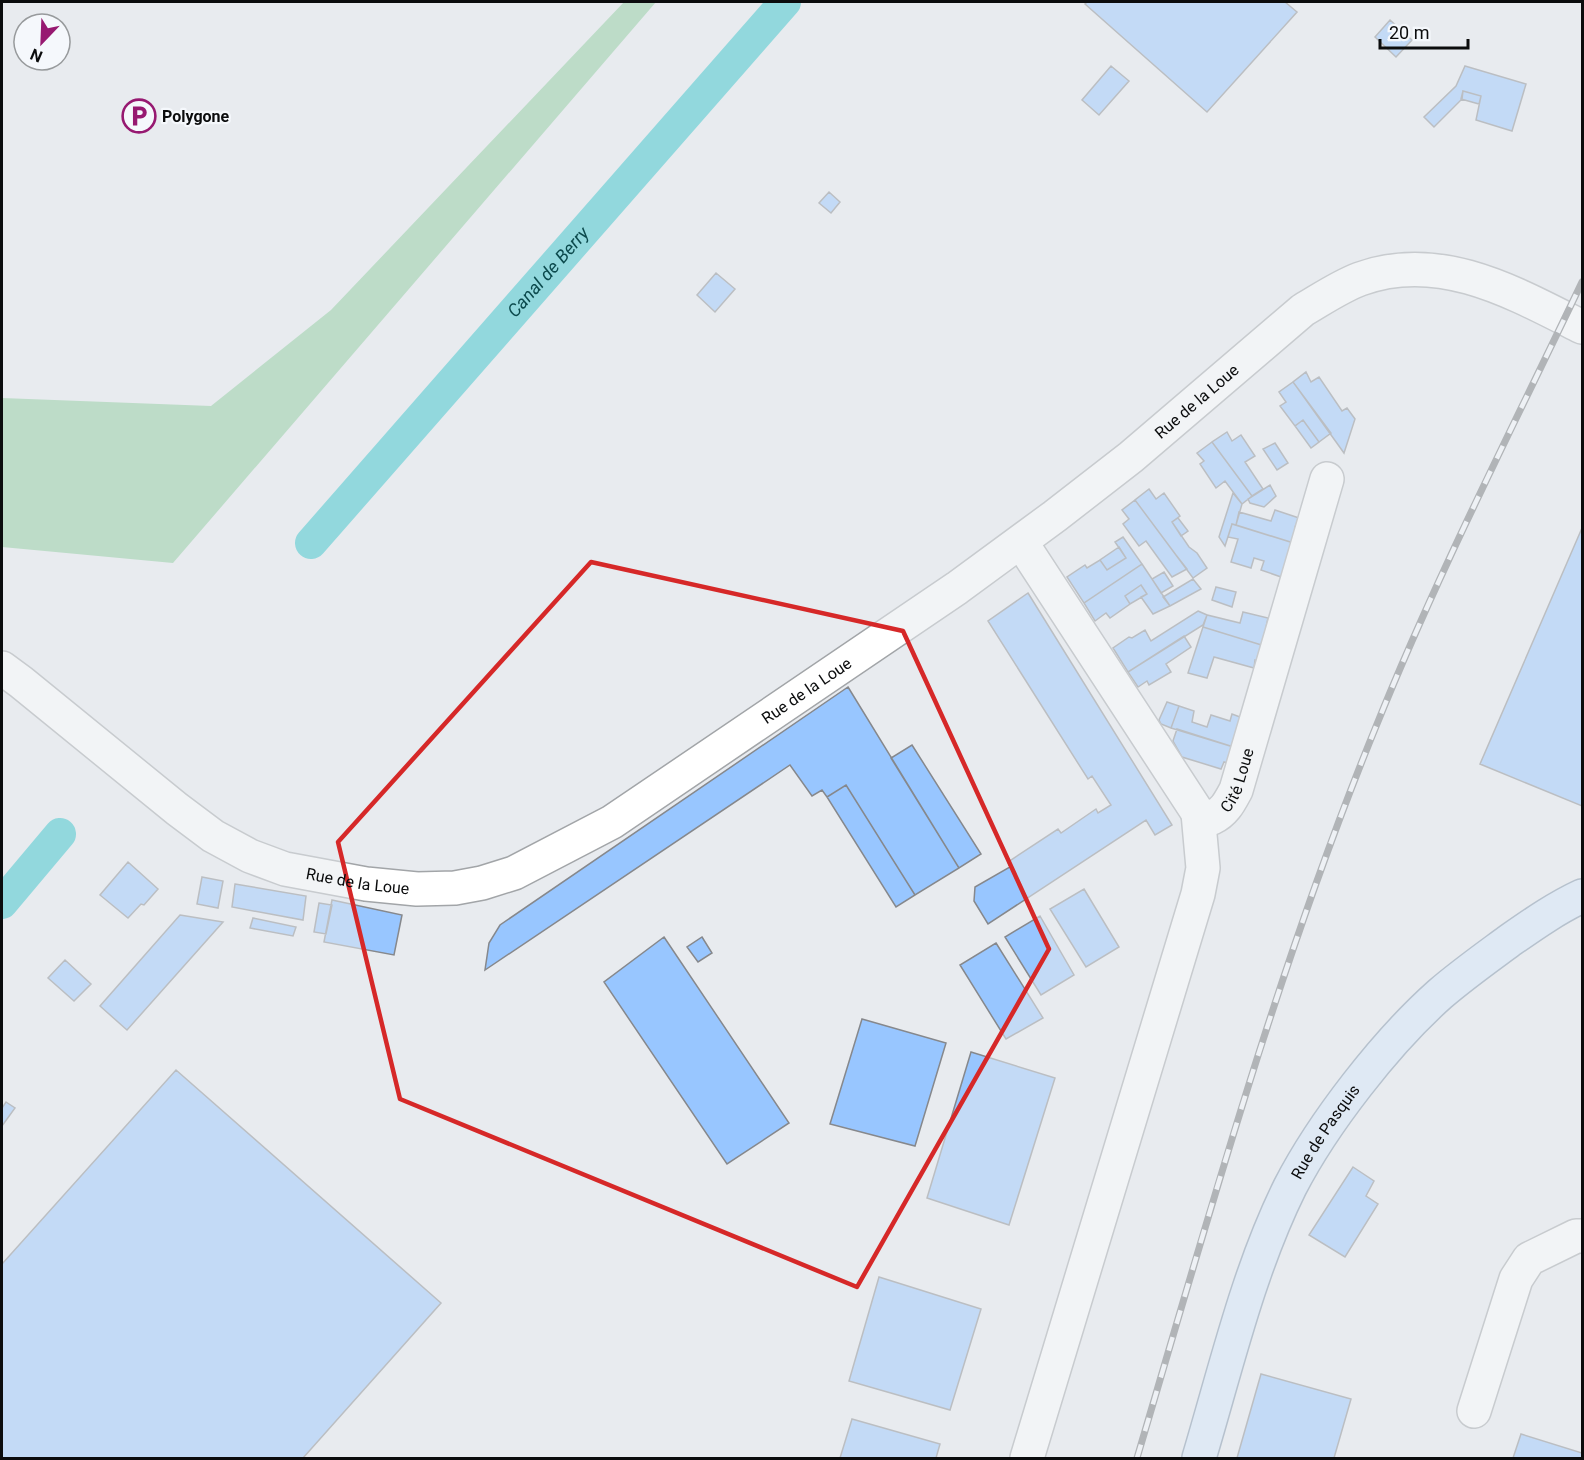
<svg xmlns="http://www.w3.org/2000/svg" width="1584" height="1460" viewBox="0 0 1584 1460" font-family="Roboto,sans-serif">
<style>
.green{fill:#8aca99}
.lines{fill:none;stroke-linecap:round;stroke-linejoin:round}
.canal{stroke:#2bc1c8;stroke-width:32}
.building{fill:#98c6ff;stroke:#86888c;stroke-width:1.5}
.minor-casing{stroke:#a2a5a8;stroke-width:36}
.major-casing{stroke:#7b8fa5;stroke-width:36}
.minor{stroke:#fff;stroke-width:33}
.major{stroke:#d4e6fa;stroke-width:33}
.rail-casing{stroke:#6f7174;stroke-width:7}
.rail{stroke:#f5f8fc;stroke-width:4.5;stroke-dasharray:14;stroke-linecap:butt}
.marked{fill:none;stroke:#d62828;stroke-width:4.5;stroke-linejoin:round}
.labels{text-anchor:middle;stroke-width:4.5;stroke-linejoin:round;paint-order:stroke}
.poi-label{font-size:16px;font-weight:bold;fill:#0b0c0d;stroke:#f5f8fc;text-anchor:start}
.street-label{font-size:16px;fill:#0b0c0d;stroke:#f5f8fc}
.water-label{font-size:18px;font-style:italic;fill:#0c4a4d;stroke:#f5f8fc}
</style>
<rect width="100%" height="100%" fill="#e8ebef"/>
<path class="green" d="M624,2H656L173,563L2,547V398L211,406L331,310Z"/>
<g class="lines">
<g class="canal">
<path id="s1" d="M311,543L785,2"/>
<path d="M2,903L60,834"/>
</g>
</g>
<path class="building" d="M1087,2H1285L1297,12L1207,112L1085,4Z
M1390,20L1412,40L1396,57L1375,37Z
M1111,66L1129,81L1099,115L1082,100Z
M1465,66L1526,84L1512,131L1476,120L1481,96L1463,91L1462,99L1434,127L1424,117L1456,86Z
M1463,91L1481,96L1479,104L1461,99Z
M829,192L840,202L831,213L819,203Z
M716,273L735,289L715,312L697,295Z
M1306,372L1311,382L1319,377L1342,411L1347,408L1355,419L1344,453L1293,382Z
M1293,382L1331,433L1319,442L1303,420L1295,426L1280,406L1286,402L1279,392Z
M1303,420L1319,442L1311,448L1295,426Z
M1227,432L1232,441L1241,435L1255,456L1245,462L1263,489L1252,496L1212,442Z
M1212,442L1252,496L1242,504L1225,481L1216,488L1200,464L1204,461L1197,453Z
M1275,443L1288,463L1277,470L1263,449Z
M1270,485L1276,496L1264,507L1250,503L1248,499Z
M1149,489L1156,499L1164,493L1180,516L1172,522L1189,547L1197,553L1207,568L1193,578L1135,500Z
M1233,493L1242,504L1236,525L1232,524L1225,546L1219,537Z
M1135,500L1176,555L1187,569L1172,577L1146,541L1139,546L1123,524L1129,519L1122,510Z
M1275,510L1299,518L1295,527L1305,530L1300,545L1236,525L1239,512L1271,521Z
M1178,518L1188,531L1181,536L1172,522Z
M1232,524L1300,545L1284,578L1261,570L1264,561L1254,558L1251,568L1231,562L1238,539L1228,537Z
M1582,528V806L1480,764Z
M1123,537L1142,564L1084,603L1067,577L1085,565L1087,568L1100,560L1107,570L1126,558L1115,542Z
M1119,547L1126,558L1107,570L1100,560Z
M1142,564L1170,606L1153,614L1141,597L1147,594L1141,585L1125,596L1130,604L1110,618L1106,613L1095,621L1084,603Z
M1164,572L1173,586L1161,593L1152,579Z
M1193,579L1201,589L1170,606L1163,597Z
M1141,585L1147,594L1130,604L1125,596Z
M1216,587L1236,592L1232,607L1212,600Z
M1028,593L1172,825L1155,835L1146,820L988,924L974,901L975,887L1010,867L1008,862L1058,829L1061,833L1096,809L1098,813L1111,805L1092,776L1088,779L988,621Z
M1198,611L1207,615L1203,625L1128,672L1113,648L1129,637L1132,638L1145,630L1151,641Z
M1243,612L1268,618L1266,628L1274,630L1268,647L1203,627L1207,615L1240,623Z
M1203,627L1268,647L1264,663L1255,660L1254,668L1214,657L1207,678L1188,673Z
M1184,636L1191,647L1166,664L1171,672L1149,685L1147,681L1138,687L1128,672Z
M848,687L959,868L915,895L846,785L827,797L822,790L812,796L790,765L485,970L489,943L500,925Z
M1167,702L1179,706L1171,728L1161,724L1159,720Z
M1179,706L1194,711L1192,722L1207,727L1211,715L1230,721L1232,714L1248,720L1240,749L1171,728Z
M1177,729L1240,749L1235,765L1224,762L1221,769L1182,757L1173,741Z
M912,745L981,854L959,868L891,758Z
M846,785L915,895L896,907L827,797Z
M128,862L158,889L144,905L141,904L128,918L100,895Z
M202,877L223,881L218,908L197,904Z
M235,884L306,896L303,920L232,907Z
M1084,889L1119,947L1086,967L1050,909Z
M332,900L402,915L394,955L324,942Z
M319,903L332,905L326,934L314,932Z
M180,915L223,922L127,1030L100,1006Z
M1040,916L1074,975L1041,995L1005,937Z
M253,918L296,927L293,936L250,928Z
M664,937L789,1123L727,1164L604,982Z
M702,937L712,953L698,962L687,947Z
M996,943L1043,1018L1006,1039L960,965Z
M65,960L91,984L74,1001L48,978Z
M862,1019L946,1043L915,1146L830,1124Z
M971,1052L1055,1078L1009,1225L927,1198Z
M176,1070L441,1303L303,1458H2V1264Z
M6,1102L15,1108L2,1126V1108Z
M1353,1167L1374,1181L1366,1196L1378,1204L1345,1257L1309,1235Z
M879,1277L981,1309L950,1410L849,1381Z
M1261,1374L1351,1399L1334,1458H1237Z
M852,1419L940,1444L936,1458H840Z
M1521,1434L1582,1453V1458H1513Z"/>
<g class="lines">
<g class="minor-casing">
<g id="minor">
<path id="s2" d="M1021,542L1198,813L1212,818C1225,812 1230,801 1236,790L1327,479"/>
<path id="s3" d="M2,668L21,682L177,809L213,836L250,856L285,869L366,884L417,889L455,888L482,883L514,873L612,822L957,588L1055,516L1131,457L1303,310C1322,299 1339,287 1360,279C1439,250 1513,292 1582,327"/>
<path d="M1474,1411L1516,1279L1529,1259L1576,1236H1582"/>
<path d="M1027,1458L1198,894L1203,868L1198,813"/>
</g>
</g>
<g class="major-casing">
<g id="major">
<path id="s4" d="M1199,1458C1226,1368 1248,1272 1290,1187C1323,1123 1386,1042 1440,994C1462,975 1486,958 1509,941C1532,925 1556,908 1582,896"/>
</g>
</g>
<use href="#minor" class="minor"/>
<use href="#major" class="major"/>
<g class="rail-casing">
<path id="rail" d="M1137,1458C1210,1212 1279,963 1377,724C1438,573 1512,429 1582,282"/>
</g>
<use href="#rail" class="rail"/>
</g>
<path d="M0 0H1584V1460H0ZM591,562L903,631L1049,949L857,1287L400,1099L338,842Z" fill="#e8ebef" fill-opacity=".55" fill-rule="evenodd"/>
<path class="marked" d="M591,562L903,631L1049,949L857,1287L400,1099L338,842Z"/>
<defs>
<g id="parking-ring" transform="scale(1.725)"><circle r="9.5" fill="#f5f8fc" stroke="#971971" stroke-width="1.5"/><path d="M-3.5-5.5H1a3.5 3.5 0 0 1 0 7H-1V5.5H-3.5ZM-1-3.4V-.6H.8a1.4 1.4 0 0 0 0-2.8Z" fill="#971971"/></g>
</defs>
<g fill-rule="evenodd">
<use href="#parking-ring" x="139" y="116"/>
</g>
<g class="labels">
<g class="poi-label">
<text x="162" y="122">Polygone</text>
</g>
<g class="street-label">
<text dy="6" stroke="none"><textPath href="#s3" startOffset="1413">Rue de la Loue</textPath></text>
<text dy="6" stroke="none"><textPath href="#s3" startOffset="927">Rue de la Loue</textPath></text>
<text dy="6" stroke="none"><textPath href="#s2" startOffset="386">Cité Loue</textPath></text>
<text dy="6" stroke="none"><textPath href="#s3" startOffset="423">Rue de la Loue</textPath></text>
<text dy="6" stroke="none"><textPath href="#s4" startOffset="352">Rue de Pasquis</textPath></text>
</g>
<g class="water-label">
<text dy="6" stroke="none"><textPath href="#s1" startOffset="360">Canal de Berry</textPath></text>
</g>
</g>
<rect width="1584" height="1460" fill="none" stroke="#0b0c0d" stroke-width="6"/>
<g transform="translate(42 42) rotate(203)"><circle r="28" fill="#f5f8fc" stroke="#979a9c" stroke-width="1.5"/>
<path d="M0-4.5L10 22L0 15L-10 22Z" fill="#971971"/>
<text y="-9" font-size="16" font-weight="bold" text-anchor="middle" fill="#0b0c0d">N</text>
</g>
<path d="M1380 39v9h88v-9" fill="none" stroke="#0b0c0d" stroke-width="3"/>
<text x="1389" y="39" font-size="18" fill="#0b0c0d" stroke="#f5f8fc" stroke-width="4.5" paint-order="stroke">20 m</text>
</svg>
